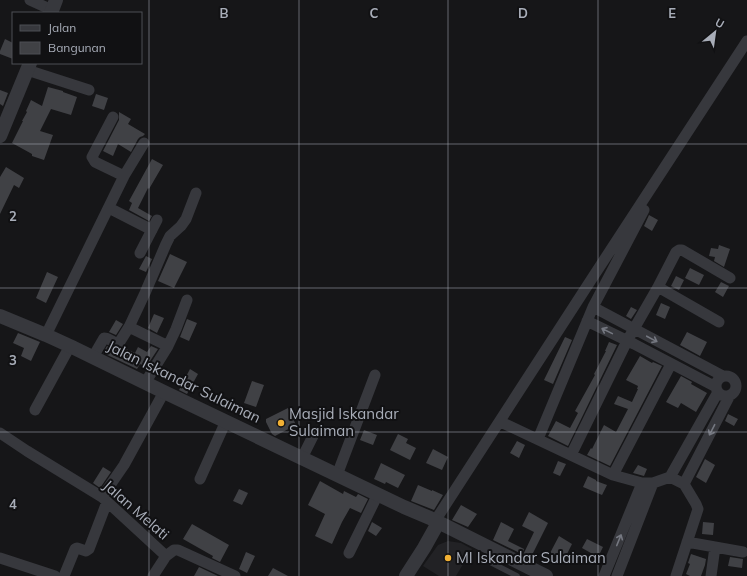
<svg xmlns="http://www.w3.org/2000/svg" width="747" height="576" viewBox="0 0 747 576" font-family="Mulish,sans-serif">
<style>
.built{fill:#222225}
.building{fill:#404145}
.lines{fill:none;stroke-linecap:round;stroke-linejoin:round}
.service{stroke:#37383d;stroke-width:5.5}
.minor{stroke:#37383d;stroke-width:11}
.tertiary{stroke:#37383d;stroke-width:14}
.oneway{stroke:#757881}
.grid{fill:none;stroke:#a8adb8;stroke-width:1;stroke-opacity:0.55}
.poi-dot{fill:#f2b134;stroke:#111113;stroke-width:1.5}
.labels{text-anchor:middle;stroke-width:4;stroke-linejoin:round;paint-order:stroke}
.street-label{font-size:15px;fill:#a8adb8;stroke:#111113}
.poi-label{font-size:15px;fill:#a8adb8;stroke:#111113;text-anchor:start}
.grid-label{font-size:13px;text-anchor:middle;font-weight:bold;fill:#a8adb8;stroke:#111113;stroke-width:4;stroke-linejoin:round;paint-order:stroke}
</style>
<rect width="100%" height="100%" fill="#161618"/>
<path class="built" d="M448,541L461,543L472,549L456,576H439L423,566L438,545Z"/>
<path class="building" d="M5,39L13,43V59L0,54V51Z
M48,87L63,91V92L77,97L71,115L51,109L40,131L53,135L44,160L32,156V154L12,143L23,121H22L27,112L26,111L31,100L42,106Z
M0,90L8,93L3,106L0,104Z
M96,94L108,98L104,110L92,106Z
M119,112L131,119L128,124L145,134L143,136L140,137L138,139L131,152L118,144L113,156L103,151L119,120Z
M152,159L163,165L149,189L148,188L138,208L152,216L149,221L129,210L132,203L129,201Z
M6,167L24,178L19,188L14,185L0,214V177Z
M649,215L658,220L652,231L644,226Z
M719,245L730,249L724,267L714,261L715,257L709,256L711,248L718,249Z
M170,254L187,262L174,288L158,281Z
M146,256L152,259L146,272L139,269Z
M690,268L704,275L699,285L685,278Z
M47,272L58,277L46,303L36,298Z
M676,276L684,280L679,290L671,286Z
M721,282L729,286L723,297L715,292Z
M661,303L670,307L665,319L656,315Z
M631,307L637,310L631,319L626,316Z
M154,314L164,318L157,333L148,328Z
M187,319L197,323L189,341L180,337Z
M116,320L123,324L116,335L109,332Z
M687,332L707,342L700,356L680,345Z
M18,333L40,342L31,361L21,356L24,348L13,343Z
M565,337L572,340L553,384L544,380Z
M609,342L617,345L568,446L548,436L556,421L570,428L578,413L575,411L595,375L594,374L606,351H605Z
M107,346L117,350L122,349L124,348L135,353L138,347L147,352L151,346L158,349L146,367L140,364L137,369L103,353Z
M640,356L652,363L653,362L662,366L610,466L587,455L591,448L592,449L604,425L616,432L628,409L614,404L618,396L632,402L638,389H637L638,386L626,380Z
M190,369L198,374L187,394L179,390Z
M681,376L692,382L691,384L707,393L696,412L681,403L678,408L666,402Z
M252,381L264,385L256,407L244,403Z
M288,408L296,425L275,436L272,434L266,422V419Z
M728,414L738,419L734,426L725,421Z
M364,430L377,435L373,445L360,440Z
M398,434L408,439L406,443L416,448L410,460L390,450Z
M517,441L525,445L519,458L510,453Z
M433,449L448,457L442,470L426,463Z
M705,459L715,465L706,483L696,477Z
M558,461L566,464L560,476L553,473Z
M381,463L405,475L398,488L386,482L385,484L374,479Z
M638,465L647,469L644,476L633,473Z
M103,467L111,472L100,488L93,483Z
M588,476L596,480V481L607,485L602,495L583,487Z
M320,481L343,494L344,491L356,497L358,494L368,499L361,513L350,508L342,522L332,544L315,536L325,514L308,505Z
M418,485L432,491V490L443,495L434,510L411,501Z
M239,489L248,493L242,505L233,501Z
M461,505L477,514L468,527L452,520Z
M529,512L548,523L530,559L523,555L534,532L522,526Z
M372,522L382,528L376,536L368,531Z
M501,522L514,529L508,541L524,549L522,554L493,540Z
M703,522L714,523L713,535L702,534Z
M192,524L229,545L220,562L212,558L213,556L183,539Z
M559,536L572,544L563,562L549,555Z
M587,539L603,547L598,557L582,548Z
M246,552L255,556L247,573L239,569Z
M691,554L706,559L705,565L701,576H690L686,574L690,564L688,563Z
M730,557L743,559L742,568L728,566Z
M199,567L218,576H194Z
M273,568L288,576H268Z"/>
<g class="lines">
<path class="service" d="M484,559L517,576"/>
<path class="minor" d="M30,0L52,10
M27,70L89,90
M113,117L92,157L95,162L124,176
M109,208L152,230
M140,253L157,220
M658,287L719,322
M593,307L723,376
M587,321L634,344L716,387
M129,327L168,346
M46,335L124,176L144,143
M93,357L104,338C110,338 114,344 119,343L129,327L145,293L166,244L170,236L181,226L186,219L196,193
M716 386a10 10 0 1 1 20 0a10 10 0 1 1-20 0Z
M145,383L168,346L176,329L187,300
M35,410L70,346
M505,424L613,475L642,483H653L670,477L718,392
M0,433L27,451L102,497L166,556L174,550H178L235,576
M538,439L593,307L644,210
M571,455L627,341L658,287L676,252L679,250H682L730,278
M302,458L313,436
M337,475L375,375
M613,475L671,364
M670,477L684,484L696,504L698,509L676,576
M200,479L226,421
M684,484L730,395
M102,497L124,465L164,392
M435,521L591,280L747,41
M687,542L743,552
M349,553L378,494
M0,558L55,576
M64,576L75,549L77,548L86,551L89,549L107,502
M153,576L166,556
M604,576L642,483
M617,576L653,483
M711,576L715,547"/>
<path class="tertiary" d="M51,13L56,0
M0,136L30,63
M0,316L46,335L70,346L164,392L404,507L430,518L546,576
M406,576L424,548L438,523"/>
</g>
<defs><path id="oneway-shaft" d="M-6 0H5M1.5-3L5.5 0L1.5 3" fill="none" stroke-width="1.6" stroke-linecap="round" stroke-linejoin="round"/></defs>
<g class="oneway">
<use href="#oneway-shaft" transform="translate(607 331) rotate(-154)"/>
<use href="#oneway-shaft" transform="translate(652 339) rotate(28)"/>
<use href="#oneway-shaft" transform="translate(712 430) rotate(117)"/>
<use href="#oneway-shaft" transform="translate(619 540) rotate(-68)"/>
</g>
<path class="grid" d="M149,0V576M299,0V576M448,0V576M598,0V576M0,144H747M0,288H747M0,432H747"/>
<g class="poi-dot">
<circle cx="281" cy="423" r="4"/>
<circle cx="448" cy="558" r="4"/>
</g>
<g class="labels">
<g class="street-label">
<text transform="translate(184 382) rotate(26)" y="5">Jalan Iskandar Sulaiman</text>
<text transform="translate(136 510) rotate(41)" y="5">Jalan Melati</text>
</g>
<g class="poi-label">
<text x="289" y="419">Masjid Iskandar<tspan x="289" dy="17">Sulaiman</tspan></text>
<text x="456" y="563">MI Iskandar Sulaiman</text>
</g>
</g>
<g class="grid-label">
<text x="224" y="18">B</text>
<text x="374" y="18">C</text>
<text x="523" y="18">D</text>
<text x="672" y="18">E</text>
<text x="13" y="221">2</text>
<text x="13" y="365">3</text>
<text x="13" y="509">4</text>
</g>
<rect x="12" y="12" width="130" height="52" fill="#111113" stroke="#4d4f55"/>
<rect x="20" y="25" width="20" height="6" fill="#37383d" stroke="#4d4f55"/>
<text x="48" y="32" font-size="12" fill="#a8adb8">Jalan</text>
<rect x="20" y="42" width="20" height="12" fill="#404145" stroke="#4d4f55"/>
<text x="48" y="52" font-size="12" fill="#a8adb8">Bangunan</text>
<g transform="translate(715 32) rotate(29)" stroke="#111113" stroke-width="3" paint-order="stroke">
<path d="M0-3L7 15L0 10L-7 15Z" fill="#a8adb8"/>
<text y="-6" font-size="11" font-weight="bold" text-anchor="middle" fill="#a8adb8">U</text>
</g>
</svg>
